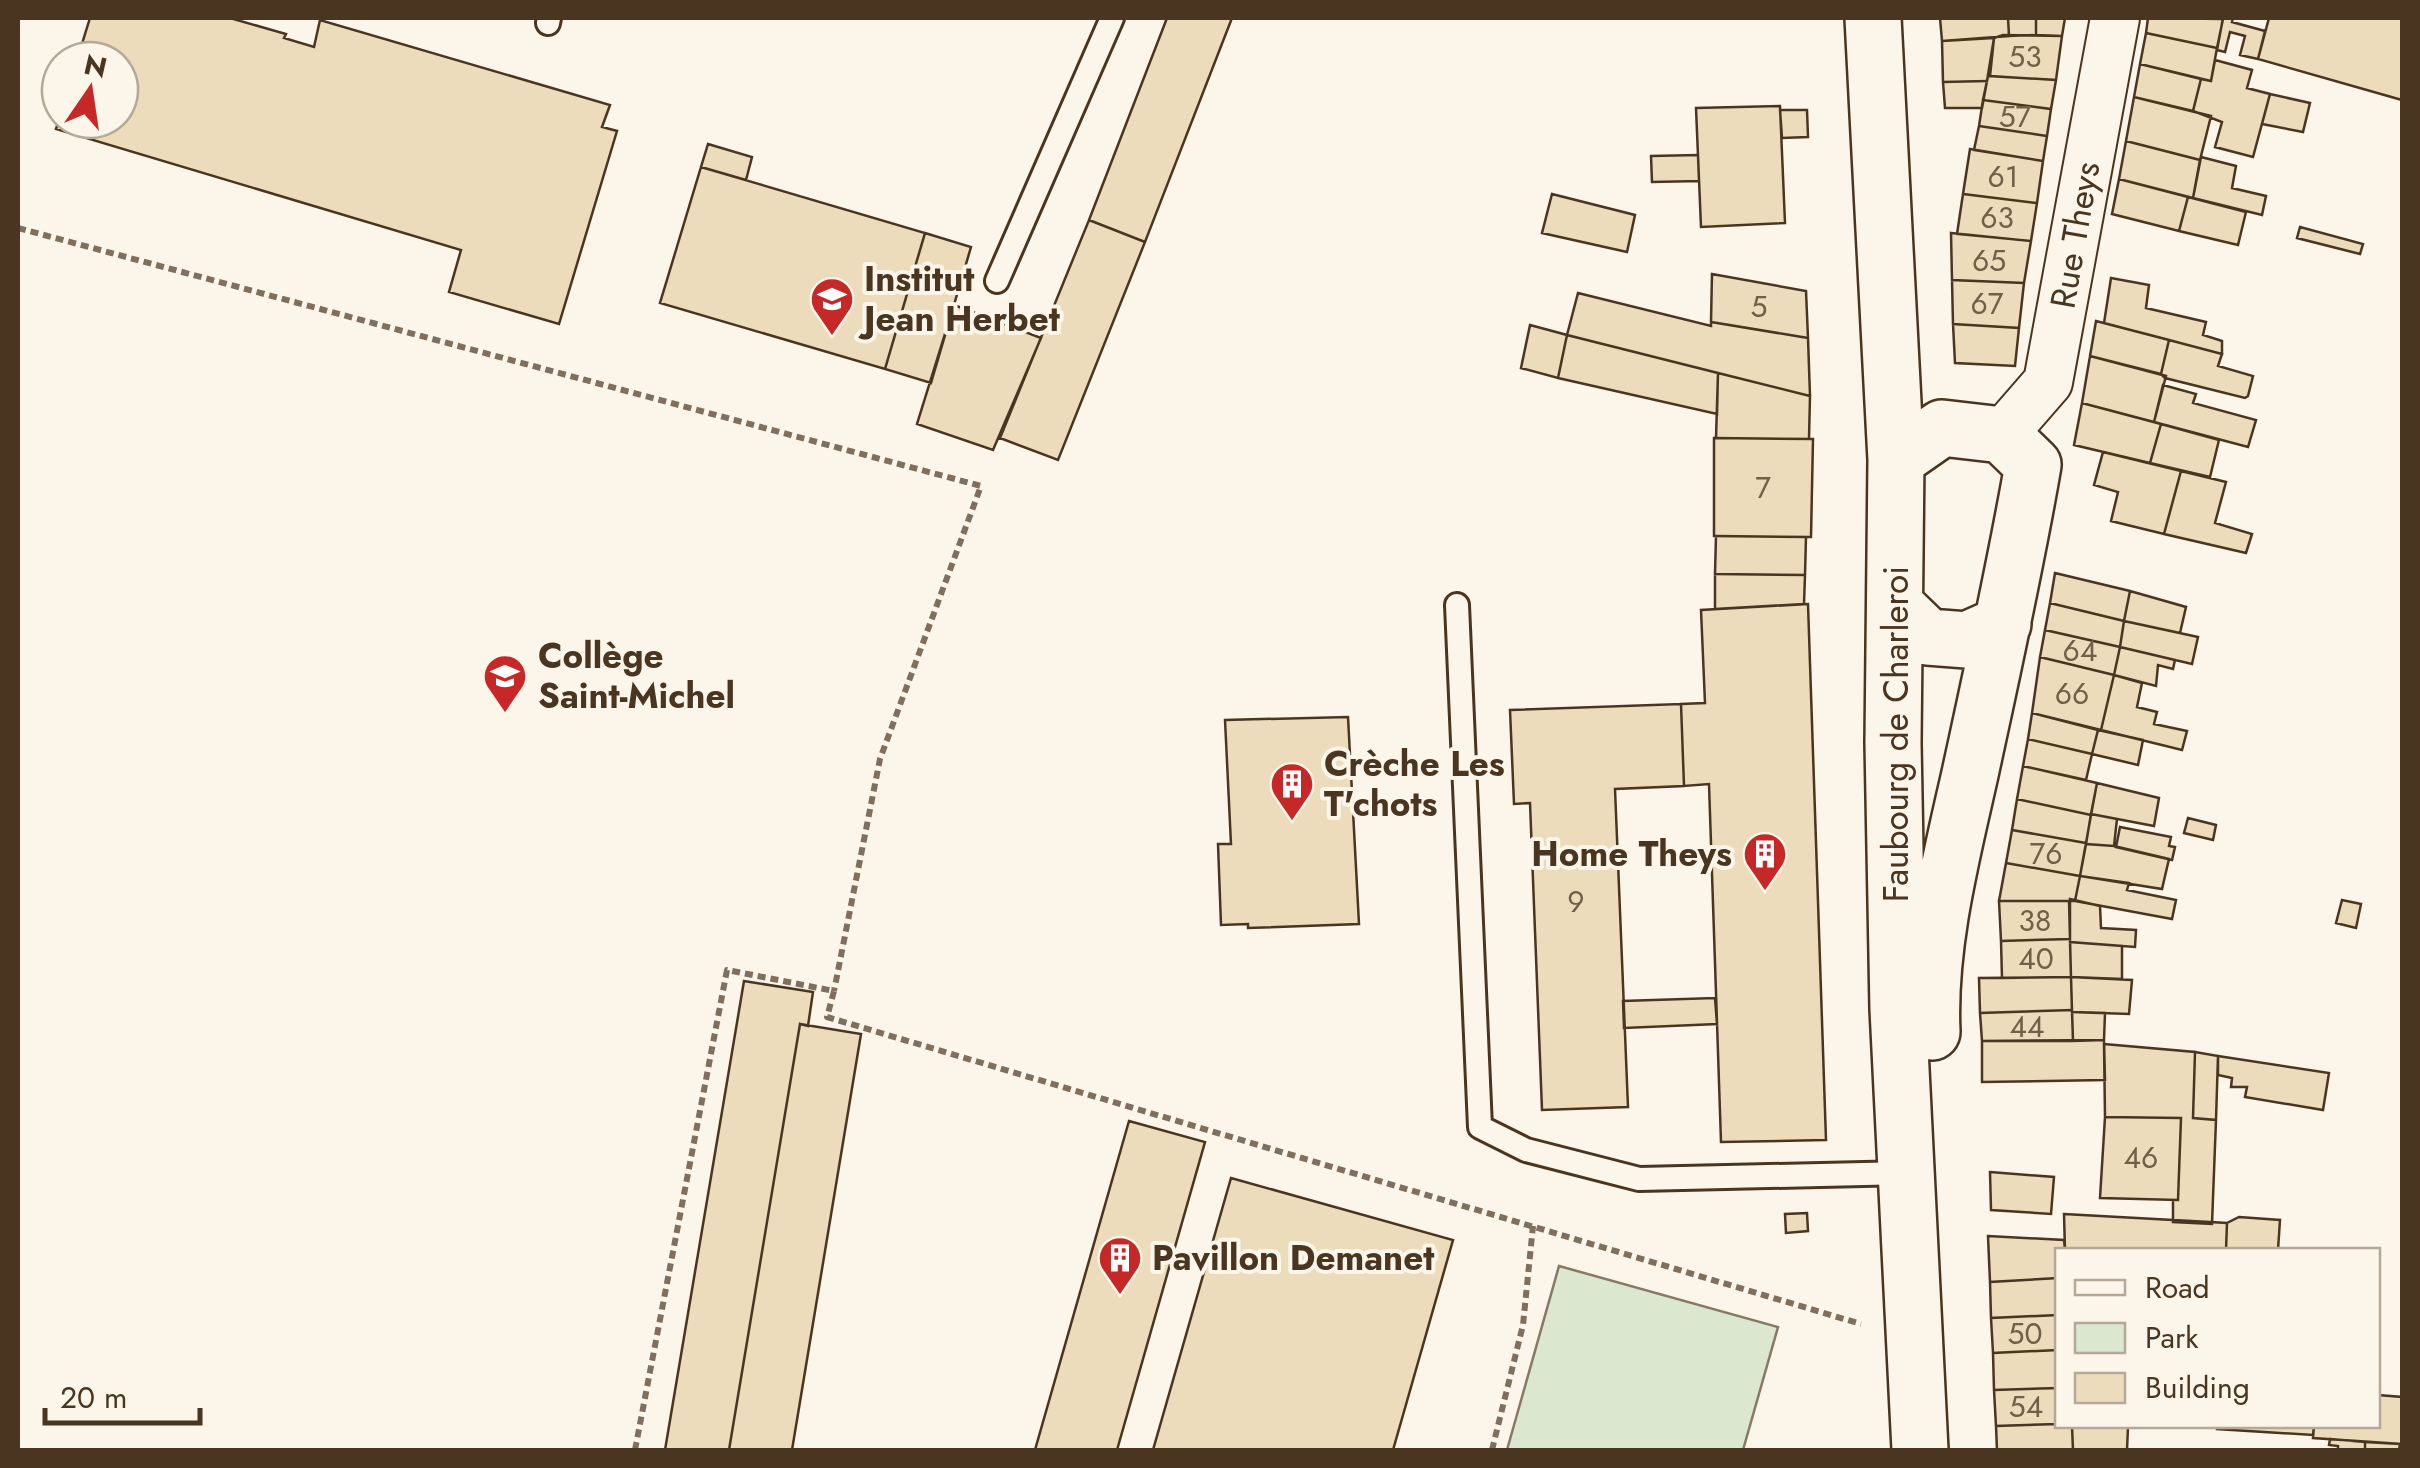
<svg xmlns="http://www.w3.org/2000/svg" width="2420" height="1468" viewBox="0 0 2420 1468" font-family="Jost,sans-serif">
<style>
.green{fill:#dce7d0;stroke:#887966;stroke-width:2.5}
.building{fill:#ecdcbc;stroke:#4a3520;stroke-width:2.5}
.lines{fill:none;stroke-linecap:round;stroke-linejoin:round}
.lane-casing{stroke:#4a3520;stroke-width:28}
.street-casing{stroke:#4a3520;stroke-width:52}
.secondary-casing{stroke:#4a3520;stroke-width:60}
.path{stroke:#7f6f5c;stroke-width:6;stroke-dasharray:8 5;stroke-linecap:butt}
.lane{stroke:#fbf6e9;stroke-width:22}
.street{stroke:#fbf6e9;stroke-width:48}
.secondary{stroke:#fbf6e9;stroke-width:55}
.labels{text-anchor:middle;stroke-width:8;stroke-linejoin:round;paint-order:stroke}
.number-label{font-size:30px;fill:#725f47}
.street-label{font-size:35px;fill:#4a3520;stroke:#fbf6e9}
.poi-label{font-size:35px;font-weight:bold;fill:#4a3520;stroke:#fbf6e9;text-anchor:start}
</style>
<rect width="100%" height="100%" fill="#fbf6e9"/>
<path class="green" d="M1559,1266L1778,1327L1743,1450H1507Z"/>
<path class="building" d="M90,18H230L286,34L284,38L314,47L320,20L610,105L602,127L617,131L559,324L449,292L461,250L56,129L60,117V120H120V60H77Z
M1167,18H1232L1145,242L1089,220Z
M1940,18H2008L2009,36L1942,41Z
M2008,18H2036V35L2009,36Z
M2036,18H2065L2062,36L2036,35Z
M2148,18L2223,19L2217,48L2146,33Z
M2223,18H2233L2232,22L2265,31L2258,59L2240,55L2245,36L2230,32L2225,52L2217,50Z
M2269,18H2402V100L2258,59Z
M2146,33L2217,48L2211,81L2140,64Z
M2003,35L2062,36L2056,80L1990,76L1994,38Z
M1994,38L1987,81L1943,82L1942,41Z
M2215,60L2252,70L2247,88L2270,94L2253,157L2215,147L2222,122L2193,111L2201,79L2211,81Z
M2140,64L2201,79L2193,111L2134,97Z
M1988,76L2056,80L2051,109L1983,100Z
M1987,81L1982,108H1945L1943,82Z
M2270,94L2310,103L2303,132L2262,124Z
M2134,97L2211,116L2200,160L2126,141Z
M1983,100L2051,109L2047,136L1979,126Z
M1780,106L1785,223L1701,227L1696,108Z
M1780,110H1807L1808,137L1782,138Z
M1979,126L2047,136L2043,161L1974,150Z
M2126,141L2200,160L2193,198L2119,179Z
M708,144L752,157L746,180L701,167Z
M1970,149L2043,161L2037,203L1963,194Z
M1698,155L1699,181L1652,182L1651,156Z
M2201,157L2236,166L2232,188L2266,196L2262,215L2193,198Z
M701,167L925,233L885,369L660,303Z
M2119,179L2188,197L2179,231L2112,214Z
M1552,194L1635,215L1627,252L1542,233Z
M1963,194L2037,203L2031,241L1957,234Z
M2188,197L2246,212L2238,245L2179,231Z
M1089,220L1145,242L1058,460L1000,438Z
M2300,227L2363,244L2360,254L2297,238Z
M925,233L971,247L931,383L885,369Z
M1951,233L2031,241L2024,283L1952,280Z
M1712,274L1806,291L1808,338L1711,322Z
M2111,278L2149,285L2146,308L2206,322L2203,335L2222,341V354L2104,323Z
M1952,280L2024,283L2019,328L1953,324Z
M1578,293L1711,326V322L1808,338L1810,396L1567,335Z
M954,305L1041,338L993,450L917,424Z
M2096,321L2169,340L2161,374L2090,356Z
M1953,324L2019,328L2015,366L1955,363Z
M1530,325L1567,335L1558,378L1521,368Z
M1567,335L1718,373L1717,414L1558,378Z
M2169,340L2222,354L2218,366L2253,376L2248,396L2245,398L2165,378L2161,374Z
M2090,356L2166,376L2154,422L2082,403Z
M1718,373L1810,396L1809,439L1716,438Z
M2163,385L2196,394L2193,403L2256,420L2248,447L2154,422Z
M2082,403L2161,424L2150,463L2074,445Z
M2161,424L2219,440L2210,477L2150,463Z
M1714,438L1813,439L1811,537L1714,536Z
M2103,452L2181,471L2164,534L2111,521L2118,492L2094,485Z
M2181,471L2226,482L2215,523L2252,534L2246,553L2164,534Z
M1716,536L1806,537L1805,575L1715,574Z
M2055,573L2130,591L2124,621L2050,603Z
M1715,574L1805,575L1804,604L1715,609Z
M2130,591L2186,607L2180,633L2124,621Z
M2050,603L2124,621L2120,647L2045,630Z
M1808,604L1826,1140L1721,1142L1709,784L1684,786L1681,704L1705,703L1701,610Z
M2124,621L2198,637L2192,664L2120,647Z
M2045,630L2120,647L2114,675L2040,657Z
M2120,647L2175,660L2173,669L2158,665L2156,686L2114,675Z
M2040,657L2114,675L2101,730L2032,713Z
M2114,675L2142,683L2137,707L2157,712L2154,724L2187,731L2182,750L2101,730Z
M1681,704L1684,786L1615,789L1628,1107L1542,1110L1530,803L1514,804L1510,710Z
M2032,713L2098,730L2092,754L2028,739Z
M1348,717L1359,924L1248,928V924L1221,925L1218,844H1231L1225,720Z
M2098,730L2143,740L2138,765L2092,754Z
M2028,739L2092,754L2086,780L2023,766Z
M2023,766L2097,783L2091,815L2017,799Z
M2097,783L2159,798L2154,826L2091,814Z
M2017,799L2091,815L2086,843L2012,830Z
M2091,814L2117,819L2114,846L2086,844Z
M2188,818L2216,825L2213,840L2184,833Z
M2120,827L2171,837L2169,846L2175,847L2172,860L2116,847Z
M2012,830L2086,843L2080,876L2006,863Z
M2086,844L2114,846L2169,859L2162,889L2080,876Z
M2006,863L2080,876L2075,901H1999Z
M2080,876L2129,883L2127,890L2176,900L2172,919L2075,901Z
M2070,899L2100,906L2101,928L2136,930L2135,947L2070,942Z
M2342,900L2361,904L2356,928L2336,923Z
M1999,901H2069L2070,939L2001,941Z
M2070,939L2071,977L2002,978L2001,941Z
M2070,942L2122,946V979L2071,977Z
M2071,977L2072,1010L1980,1013L1979,978Z
M2071,977L2132,980L2129,1014L2072,1012Z
M744,981L813,992L808,1026L800,1024L729,1450H665Z
M1715,998L1717,1024L1624,1028L1623,1001Z
M2072,1010L2073,1041H1982L1980,1013Z
M2072,1012L2105,1013L2104,1040L2073,1041Z
M800,1024L861,1034L792,1450H729Z
M2104,1040L2105,1080L1982,1082V1041Z
M2104,1044L2195,1052L2193,1118L2216,1120L2212,1224L2173,1222V1200H2178L2181,1118L2105,1117Z
M2195,1052L2218,1056L2216,1120L2193,1118Z
M2218,1056L2329,1073L2323,1110L2245,1097L2247,1087H2231L2232,1078L2218,1075Z
M2105,1117L2181,1118L2178,1200L2100,1198Z
M1129,1121L1205,1142L1117,1450H1035Z
M1990,1172L2054,1177L2051,1214L1991,1210Z
M1231,1178L1453,1240L1393,1450H1153Z
M1807,1213L1808,1231L1786,1233L1785,1214Z
M2064,1214L2227,1223L2226,1250H2065Z
M2239,1217L2280,1220L2278,1250H2226L2227,1223Z
M1988,1236L2064,1240L2065,1250H2058V1278L1990,1282Z
M2058,1278V1315L1991,1318L1990,1282Z
M2058,1315V1350L1993,1353L1991,1318Z
M2058,1350V1388L1994,1390L1993,1353Z
M2058,1388V1424L1996,1426L1994,1390Z
M2378,1395L2402,1397V1444L2313,1438L2314,1426H2378Z
M2058,1424L2072,1426L2073,1450H1997L1996,1426Z
M2072,1426L2128,1427L2127,1450H2073Z
M2217,1426H2314L2313,1435L2217,1429Z
M2330,1439L2365,1442V1450H2338V1446L2329,1445Z
M2365,1442L2400,1444L2399,1450H2365Z"/>
<g class="lines">
<g class="lane-casing">
<path id="lane" d="M548,23L549,18
M997,281L1112,18
M1457,605L1480,1127L1526,1150L1639,1179L1907,1173"/>
</g>
<g class="street-casing">
<path id="street" d="M2002,435L2048,382L2115,18"/>
</g>
<g class="secondary-casing">
<path id="secondary" d="M1873,18L1896,460L1893,743L1898,1009L1920,1450
M1896,460L1942,428L2002,435L2033,465C2015,569 1992,672 1970,774C1951,858 1928,947 1932,1032
M1896,606L1928,637L1967,640L2003,624"/>
</g>
<path class="path" d="M18,228L981,486L880,759L834,991
M635,1450L727,970L834,991L827,1017L1861,1324
M1492,1450L1523,1325L1533,1226"/>
<use href="#lane" class="lane"/>
<use href="#street" class="street"/>
<use href="#secondary" class="secondary"/>
</g>
<defs>
<g id="school-pin" transform="scale(2.25)"><path d="M0 17L-7.5 6A9.5 9.5 0 1 1 7.5 6Z" fill="#c62828" stroke="#fbf6e9"/><path d="M0-5L7-2L0 1L-7-2ZM-4 1L0 2.5L4 1V4Q0 6-4 4Z" fill="#fff"/></g>
<g id="building-pin" transform="scale(2.25)"><path d="M0 17L-7.5 6A9.5 9.5 0 1 1 7.5 6Z" fill="#c62828" stroke="#fbf6e9"/><path d="M-4-6H4V6H1V3H-1V6H-4ZM-2.5-4.3h1.7v1.8h-1.7ZM.8-4.3h1.7v1.8H.8ZM-2.5-1h1.7V.8h-1.7ZM.8-1h1.7V.8H.8Z" fill="#fff"/></g>
</defs>
<g fill-rule="evenodd">
<use href="#school-pin" x="832" y="299"/>
<use href="#school-pin" x="505" y="676"/>
<use href="#building-pin" x="1292" y="784"/>
<use href="#building-pin" x="1765" y="854"/>
<use href="#building-pin" x="1120" y="1258"/>
</g>
<g class="labels">
<g class="number-label">
<text x="2025" y="67">53</text>
<text x="2015" y="127">57</text>
<text x="2003" y="187">61</text>
<text x="1997" y="228">63</text>
<text x="1989" y="271">65</text>
<text x="1987" y="314">67</text>
<text x="1759" y="317">5</text>
<text x="1763" y="498">7</text>
<text x="2080" y="661">64</text>
<text x="2072" y="704">66</text>
<text x="2046" y="864">76</text>
<text x="1576" y="912">9</text>
<text x="2035" y="931">38</text>
<text x="2036" y="969">40</text>
<text x="2027" y="1037">44</text>
<text x="2141" y="1168">46</text>
<text x="2025" y="1344">50</text>
<text x="2026" y="1417">54</text>
</g>
<g class="street-label">
<text transform="translate(2075 235) rotate(-80)" y="12">Rue Theys</text>
<text transform="translate(1896 734) rotate(-90)" y="12">Faubourg de Charleroi</text>
</g>
<g class="poi-label">
<text x="864" y="291">Institut<tspan x="864" dy="40">Jean Herbet</tspan></text>
<text x="538" y="668">Collège<tspan x="538" dy="40">Saint-Michel</tspan></text>
<text x="1324" y="776">Crèche Les<tspan x="1324" dy="40">T'chots</tspan></text>
<text x="1732" y="866" text-anchor="end">Home Theys</text>
<text x="1152" y="1270">Pavillon Demanet</text>
</g>
</g>
<rect width="2420" height="1468" fill="none" stroke="#4a3520" stroke-width="40"/>
<rect x="2055" y="1248" width="325" height="180" fill="#fbf6e9" stroke="#b4a999" stroke-width="2.5"/>
<rect x="2075" y="1280" width="50" height="15" fill="#fbf6e9" stroke="#b4a999" stroke-width="2.5"/>
<text x="2145" y="1298" font-size="30" fill="#4a3520">Road</text>
<rect x="2075" y="1323" width="50" height="30" fill="#dce7d0" stroke="#b4a999" stroke-width="2.5"/>
<text x="2145" y="1348" font-size="30" fill="#4a3520">Park</text>
<rect x="2075" y="1373" width="50" height="30" fill="#ecdcbc" stroke="#b4a999" stroke-width="2.5"/>
<text x="2145" y="1398" font-size="30" fill="#4a3520">Building</text>
<g transform="translate(90 90) rotate(13)"><circle r="48" fill="#fbf6e9" stroke="#b4a999" stroke-width="2.5"/>
<path d="M0-8L18 38L0 25L-18 38Z" fill="#c62828"/>
<text y="-15" font-size="28" font-weight="bold" text-anchor="middle" fill="#4a3520">N</text>
</g>
<path d="M45 1408v15h155v-15" fill="none" stroke="#4a3520" stroke-width="5"/>
<text x="60" y="1408" font-size="30" fill="#4a3520" stroke="#fbf6e9" stroke-width="8" paint-order="stroke">20 m</text>
</svg>
